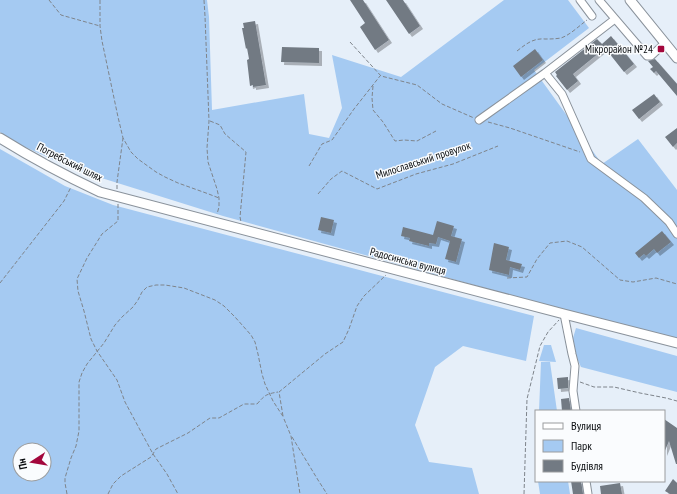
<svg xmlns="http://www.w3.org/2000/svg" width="677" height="494" viewBox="0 0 677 494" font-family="'PT Sans Narrow',sans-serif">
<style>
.green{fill:#a5caf2;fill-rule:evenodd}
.building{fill:#727a83;filter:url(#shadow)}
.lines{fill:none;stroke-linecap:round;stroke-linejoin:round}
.minor-casing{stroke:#8a929b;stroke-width:9}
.major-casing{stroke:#8a929b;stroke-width:11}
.path{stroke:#7e848b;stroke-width:1;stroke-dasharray:4 2;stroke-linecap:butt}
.minor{stroke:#fff;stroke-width:7}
.major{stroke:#fff;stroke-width:9}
.poi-dot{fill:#a3073c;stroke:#fafcfe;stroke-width:1.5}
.labels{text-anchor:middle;stroke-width:3;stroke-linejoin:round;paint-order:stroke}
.poi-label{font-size:11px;fill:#090c0f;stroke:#fafcfe;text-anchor:end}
.street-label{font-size:11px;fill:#090c0f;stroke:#fafcfe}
</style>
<defs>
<filter id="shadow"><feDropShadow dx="3" dy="3" stdDeviation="0" flood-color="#0004"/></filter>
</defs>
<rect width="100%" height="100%" fill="#e6eff9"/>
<path class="green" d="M0,0H207L209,17L212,110L304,94L309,134L329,138L342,108L332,55L401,77L504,0H568L589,28L534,70L602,164L638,139L677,190V339L492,290L223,216L76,170L14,142L0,132Z
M0,149L65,186L113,205L534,316L526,361L463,346L435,367L415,425L429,462L472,468L479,494H0ZM20,450H44V474H20Z
M576,328L677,356V392L581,367L574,352L573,338Z
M544,345H551L556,362L539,361Z
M541,362H550L557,411H539Z
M538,481H568L570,494H540Z"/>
<path class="building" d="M350,0H363L389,40L375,50L360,27L365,23Z
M386,0H403L420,26L409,34Z
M255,21L266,85L253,87V85L250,86L247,60L249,59L247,48L246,49L242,28H244L243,23Z
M611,36L634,64L624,72L605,48L573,74L578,81L567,90L556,76L557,75L555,72L597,39L602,44Z
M282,47L319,48V63L281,62Z
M535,49L543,60L521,77L513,66Z
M655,59L677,84V96L656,71L654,73L650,69L653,67L648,61Z
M654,94L660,102L639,119L632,110Z
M677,128V143L673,147L665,137Z
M321,217L334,220L331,233L318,230Z
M437,221L454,226L451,236L462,239L456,262L445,259L450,241L438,237L436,244L429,243V246L409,241L410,238L401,236L403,227L433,235Z
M662,231L671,242L657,253L654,249L646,256L644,254L639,258L635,253Z
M494,243L509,247L506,260L522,264L520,270L510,267L509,275L489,270Z
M568,377V388L558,389L557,378Z
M569,398L571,411H562L561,399Z
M664,419L677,428V464H676L669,441L664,453Z
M673,479L677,483V494H670L665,491Z
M571,481H581L583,494H573Z
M620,483L622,494H601L600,486Z"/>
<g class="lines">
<g class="minor-casing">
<path id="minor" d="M580,0L592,16
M599,0L647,56H651L665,43
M545,73L562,94L591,159L644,198L669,222L677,234
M479,120L545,73L615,19
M564,314L572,354L575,366L573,391L576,411
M586,481L588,494"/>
</g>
<g class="major-casing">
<path id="major" d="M630,0L677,58
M0,138C32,158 66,176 100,192L564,314L677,343"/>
</g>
<path class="path" d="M49,0L61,15L100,26
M100,0V26L102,41L118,117L123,138L131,152L138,159L156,172L165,177L178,183L206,193L219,198
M204,0L205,16L209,121L207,148L208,162L217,189L219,198V207L217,214
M350,42L381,76L417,85L442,104L474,118
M517,51C526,44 533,38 545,39C550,39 555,39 561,38C570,35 579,26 587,20
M373,86L372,98L373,110L383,122L395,141L404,140L417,141L436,131
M210,121L220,125L225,134L246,152L240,217L241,222
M488,122L510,128L580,152
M309,166L322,144L332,140L354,109L380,76
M117,189V182L123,138
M318,194L331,179L342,171L377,189L416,174L453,164L498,146
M118,204V221L102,234L87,258L77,279L78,291L84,311L91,339L97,351L117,380L125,402L153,454L167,474L178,494
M507,278L527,277L537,259L550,243L567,241L582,247L620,280L633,282L656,278L677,284
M0,283L64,201L71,187
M580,382L594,387H614L640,393L666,398L677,401
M283,416L279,392L325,354L343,342L349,329L357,306L364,296L386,275
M284,419L291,436L300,494
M292,437L318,480L327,494
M67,494L65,483V478L71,458L76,446L79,431V382L82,373L87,364L104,343L115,325L122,317L133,307L138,300L142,292L147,287L156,285H165L184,288L215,300L224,306L235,317L251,335L255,342L258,354L262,374L265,384L273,401L284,418
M108,494L113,484L121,476L151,457L156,449L188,433L210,418H219L244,404H257C265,395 266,394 278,392
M524,494L527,399L540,346L548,332L559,320"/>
<use href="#minor" class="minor"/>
<use href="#major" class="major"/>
</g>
<rect class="poi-dot" x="657" y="45" width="8" height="8" rx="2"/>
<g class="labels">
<g class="poi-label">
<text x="653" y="53">Мікрорайон №24</text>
</g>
<g class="street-label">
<text transform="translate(423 160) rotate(-18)" y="4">Милославський провулок</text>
<text transform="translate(70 162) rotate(27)" y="4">Погребський шлях</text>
<text transform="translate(408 261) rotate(15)" y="4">Радосинська вулиця</text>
</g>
</g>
<rect x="535" y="410" width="130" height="72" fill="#fafcfe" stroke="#9a9c9e"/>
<rect x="543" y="423" width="20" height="6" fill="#ffffff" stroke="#9a9c9e"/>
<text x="571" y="430" font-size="12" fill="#090c0f">Вулиця</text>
<rect x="543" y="440" width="20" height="12" fill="#a5caf2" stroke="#9a9c9e"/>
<text x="571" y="450" font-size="12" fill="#090c0f">Парк</text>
<rect x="543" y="460" width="20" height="12" fill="#727a83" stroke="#9a9c9e"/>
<text x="571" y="470" font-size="12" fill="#090c0f">Будівля</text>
<g transform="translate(32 462) rotate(258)"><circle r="19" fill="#fafcfe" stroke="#9a9c9e"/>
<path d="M0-3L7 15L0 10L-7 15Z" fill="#a3073c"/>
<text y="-6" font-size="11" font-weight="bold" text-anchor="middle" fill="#090c0f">Пн</text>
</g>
</svg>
